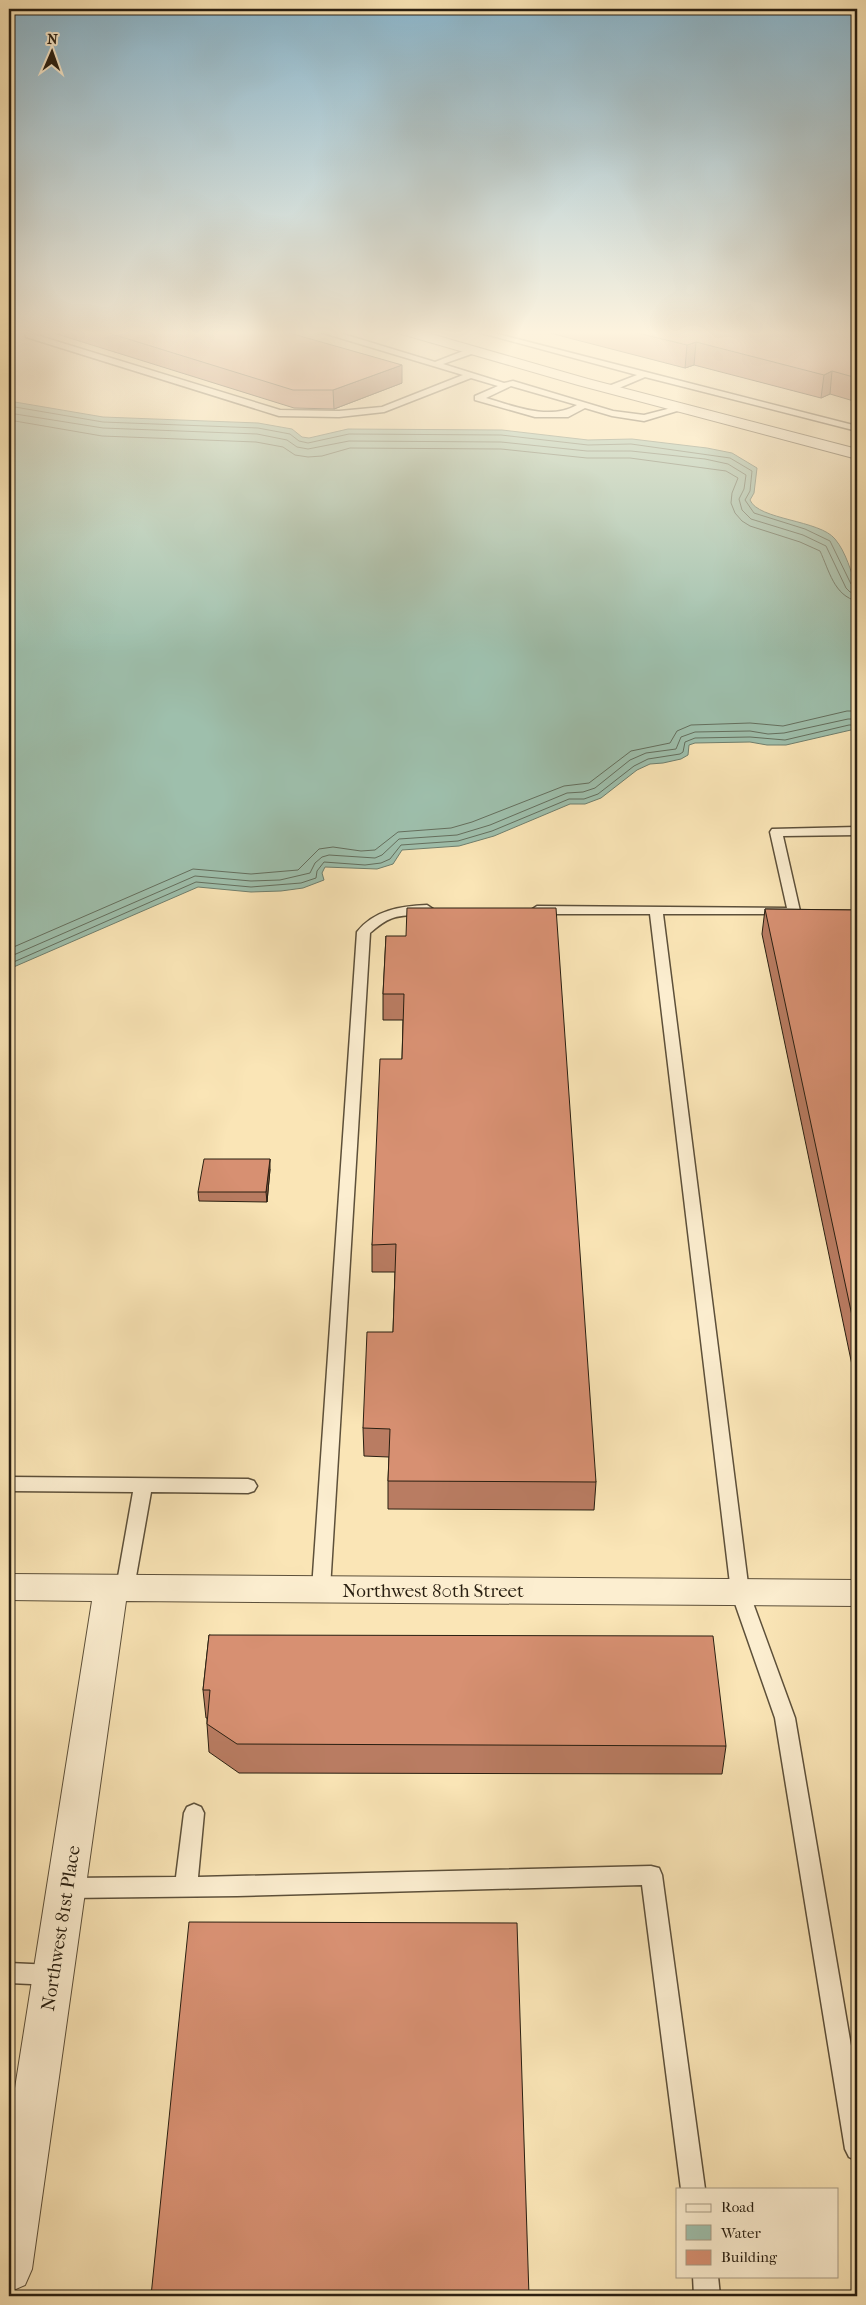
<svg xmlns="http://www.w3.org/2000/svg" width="866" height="2305" viewBox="0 0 866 2305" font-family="'IM FELL French Canon',serif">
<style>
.water{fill:#9ebfac;stroke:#6f7f6e}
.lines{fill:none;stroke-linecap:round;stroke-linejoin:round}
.shore{stroke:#646f5e;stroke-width:1}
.service-casing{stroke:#5d503a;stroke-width:3}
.minor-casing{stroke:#5d503a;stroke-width:2}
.service{fill:#fceed0;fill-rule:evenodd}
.minor{fill:#fceed0;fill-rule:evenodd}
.wall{fill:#b97c62;stroke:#291f11}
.shaded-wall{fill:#966550;stroke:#291f11}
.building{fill:#d79072;stroke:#291f11}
.labels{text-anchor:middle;stroke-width:4.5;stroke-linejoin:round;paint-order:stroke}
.near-street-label{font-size:19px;fill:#291f11;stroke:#fceed0}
</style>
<rect width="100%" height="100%" fill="#fae5b6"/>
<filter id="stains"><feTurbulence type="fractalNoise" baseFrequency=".004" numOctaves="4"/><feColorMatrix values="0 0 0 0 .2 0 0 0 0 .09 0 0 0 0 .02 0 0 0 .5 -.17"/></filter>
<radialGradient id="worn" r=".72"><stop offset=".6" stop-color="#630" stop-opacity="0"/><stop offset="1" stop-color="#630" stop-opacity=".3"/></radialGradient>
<path class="water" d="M9,401L103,417L258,423L292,429L302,437L309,438L348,429L502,430L588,440L632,439L707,448L732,453L757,468L754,493L750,500C758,520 820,520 835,539C846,552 851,572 857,588V730H851L786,745H767L750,742L695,743L689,745L688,755L681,759L663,763L650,764L637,770L601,798L585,804H570L494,836L459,846L402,850L393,864L377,869L325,867L322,873L324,880L303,888L281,891L251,892L198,887L9,969Z"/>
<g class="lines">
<path class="shore" d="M9,406L103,422L258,428L290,434L299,441L308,443L349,434L501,435L588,445L631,444L730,458L752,471L750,491L745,500L754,513L805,529L830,541L851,584L857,587
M9,413L103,428L257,434L287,440L297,447L308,449L349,441L501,442L587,451H631L705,459L728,464L746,475L744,489L739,499L742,510L751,519L803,535L826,546L846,588L850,592L857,593
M9,420L102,436L256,442L283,447L295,455L308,457L322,456L350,448L501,449L587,458H630L726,471L738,478L732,493L731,503L735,513L742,521L750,526L800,542L820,551C829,570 834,596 857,601
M9,949L193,869L251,874L298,870L319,849L333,847L361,851L375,850L398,832L451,828L472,822L564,786L589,783L631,751L670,743L677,731L691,725L750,723L783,726L847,711H857
M9,957L195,876L251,881L280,880L310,873L315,863L322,857L329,855L375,858L382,855L399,839L457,835L490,825L567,793L583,792L595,788L630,760L646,753L676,749L681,737L695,732L750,731L768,734L784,733L848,719H857
M9,964L196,882L251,887L301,883L316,878L317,871L324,862L365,865L381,863L390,859L401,845L458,841L492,831L569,799H584L598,794L634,766L648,759L680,754L683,752L685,742L695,738L750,737L785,740L849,725H857"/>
<g class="service-casing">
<path id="service" d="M25,330H33V334L280,410L339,411L382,407L463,375L320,332L319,330H330L435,362L471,348H477V352L443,364L504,383L513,381L613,411L644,415L683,405L687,408L644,421L612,416L585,408L568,417H535L475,400V396L498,386L471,378L384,412L339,417L279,416L26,337ZM511,386L577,405C549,421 514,406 486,398Z
M470,330H482L857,426V431L645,377L612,391H606V387L637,375Z
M857,827V835L783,836L800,911L799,914H663L749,1592L795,1718L857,2081V2161L849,2157L845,2149L775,1718L731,1592L650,914H537L531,910L537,906L787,908L770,832L772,829Z
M427,905L433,909L432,912C402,919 397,909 370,933L330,1589L328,1594L321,1596L314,1594L312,1589L357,932C374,910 401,906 427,905Z
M9,1477L248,1479L254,1481L257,1486L254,1491L248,1493L151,1492L134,1588L132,1593L125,1595L118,1593L116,1588L133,1492L9,1491Z
M194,1804L201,1807L204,1813L198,1877L651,1866L659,1868L662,1875L705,2189H681L642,1885L237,1896L67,1898L59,1895L56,1888L59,1881L67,1878L176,1877L184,1813L187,1807Z
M9,1963L53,1965L61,1968L64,1975L61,1982L53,1985L9,1983Z
M693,2276H718L720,2296H694Z"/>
</g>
<g class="minor-casing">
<path id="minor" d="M396,330H417L588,379L857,449V459L578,385L398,333Z
M9,1574L857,1580V1606L126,1601L32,2269L25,2285L9,2292V2126L92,1601L9,1600Z"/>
</g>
<use href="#service" class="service"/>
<use href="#minor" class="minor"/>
</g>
<path class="wall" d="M44,330H279L402,383L334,409L294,408Z
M538,330H857V402L830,394L821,398L694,365L685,368Z
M765,909L857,910V1389L762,934Z
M386,936L596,1482L594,1510L388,1509V1481L389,1457L364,1456L363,1428L393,1332L395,1272H372V1245L402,1059L403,1020H383V994Z
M270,1169L267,1202L199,1201L198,1192Z
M209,1635L726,1746L722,1774L239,1773L209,1752L207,1724V1718H206L203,1690Z"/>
<path class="shaded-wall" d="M696,342L694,365L685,368L687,345Z
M402,365V383L334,409L333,390Z
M832,371L830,394L821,398L824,375Z
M270,1159V1169L267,1202L266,1192Z"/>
<path class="building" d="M99,330H279L402,365L333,390H293Z
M625,330H857V378L832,371L824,375L696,342L687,345Z
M407,908H556L596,1482L388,1481L390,1429L363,1428L367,1332H393L396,1244L372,1245L380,1059H402L404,994H383L386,936H406Z
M765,909L857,910V1339Z
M204,1159H270L266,1192H198Z
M209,1635L713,1636L726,1746L237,1744L207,1724L210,1690H203Z
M189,1922L517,1923L529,2296H151Z"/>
<linearGradient id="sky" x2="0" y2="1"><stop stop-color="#8ab8d0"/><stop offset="0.51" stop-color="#fdf3de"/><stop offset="1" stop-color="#fdf3de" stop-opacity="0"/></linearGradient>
<rect width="866" height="652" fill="url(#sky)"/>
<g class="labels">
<g class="near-street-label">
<text x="433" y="1597">Northwest 80th Street</text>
<text transform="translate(60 1928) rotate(-81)" y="7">Northwest 81st Place</text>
</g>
</g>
<rect width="866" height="2305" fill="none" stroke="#fae5b6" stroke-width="30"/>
<rect x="10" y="10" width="846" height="2285" fill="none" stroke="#291f11" stroke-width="2.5"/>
<rect x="15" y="15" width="836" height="2275" fill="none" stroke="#291f11"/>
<rect x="676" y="2188" width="162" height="90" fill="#fceed0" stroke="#a89b84"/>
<rect x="686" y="2204" width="25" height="8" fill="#fceed0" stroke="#a89b84"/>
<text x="721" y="2212" font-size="15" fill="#291f11">Road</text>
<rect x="686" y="2225" width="25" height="15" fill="#9ebfac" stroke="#a89b84"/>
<text x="721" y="2238" font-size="15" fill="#291f11">Water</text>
<rect x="686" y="2250" width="25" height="15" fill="#d79072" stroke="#a89b84"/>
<text x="721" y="2262" font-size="15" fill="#291f11">Building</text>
<g transform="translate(52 52) rotate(2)" stroke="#fceed0" stroke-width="4" paint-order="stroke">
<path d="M0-4L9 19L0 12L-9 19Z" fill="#291f11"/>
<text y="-8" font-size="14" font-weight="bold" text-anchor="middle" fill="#291f11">N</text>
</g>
<rect width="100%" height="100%" filter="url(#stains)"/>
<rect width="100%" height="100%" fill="url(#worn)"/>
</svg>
